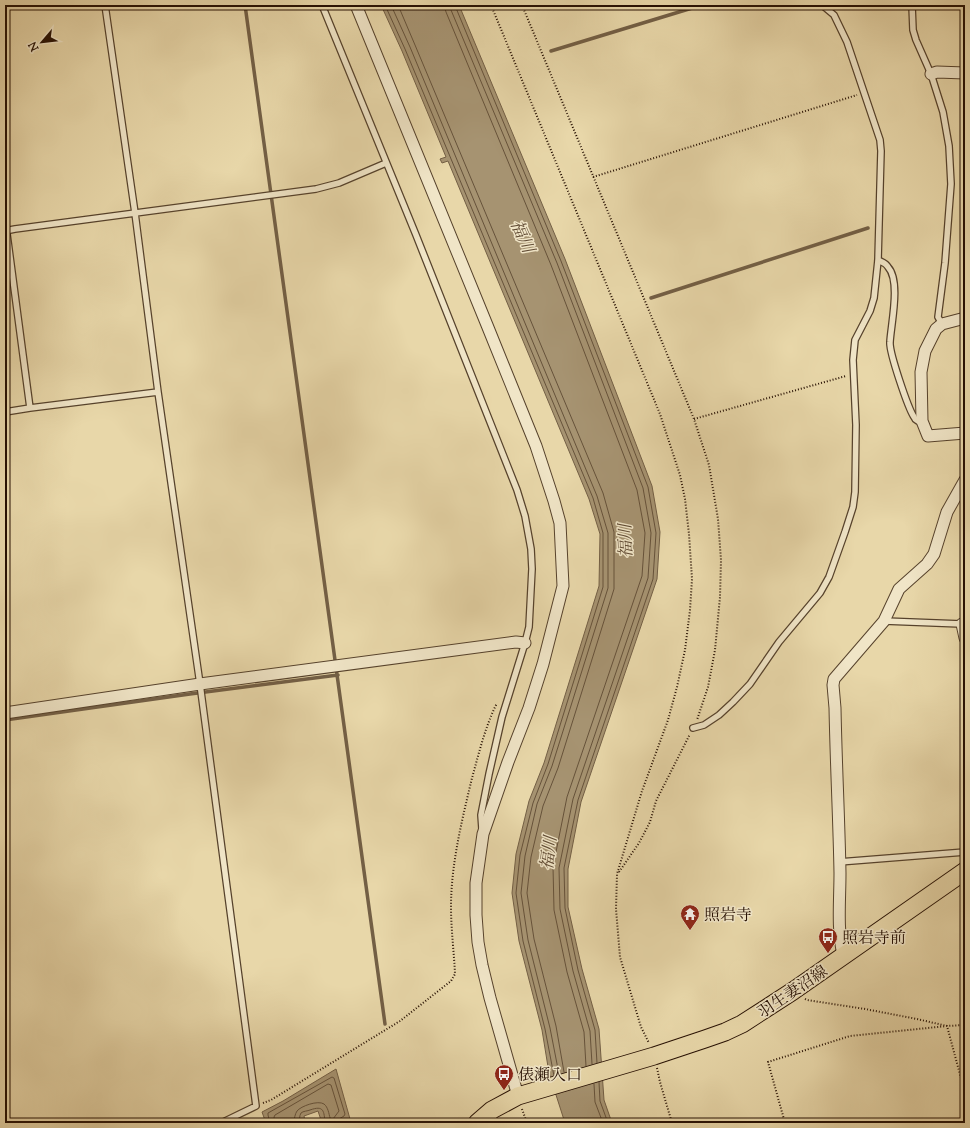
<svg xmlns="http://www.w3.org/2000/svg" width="970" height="1128" viewBox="0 0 970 1128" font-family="'Sorts Mill Goudy','Noto Serif JP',serif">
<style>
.water{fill:#a69371;stroke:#735f45}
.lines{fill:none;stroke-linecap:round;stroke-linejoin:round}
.shore{stroke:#66523a;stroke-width:1}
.stream{stroke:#735f45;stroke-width:3.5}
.lane-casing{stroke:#56422c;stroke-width:8}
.street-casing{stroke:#56422c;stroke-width:13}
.primary-casing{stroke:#261003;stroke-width:19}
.path{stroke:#261003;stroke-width:2;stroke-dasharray:1 2;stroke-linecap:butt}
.lane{stroke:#f0e5c7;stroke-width:5.5}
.street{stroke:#f0e5c7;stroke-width:11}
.primary{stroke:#e8d7a9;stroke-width:17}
.labels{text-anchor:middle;stroke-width:3;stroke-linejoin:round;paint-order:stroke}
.poi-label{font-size:16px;fill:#261003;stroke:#f0e5c7;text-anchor:start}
.street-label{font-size:16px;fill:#261003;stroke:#f0e5c7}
.water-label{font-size:17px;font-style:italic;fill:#604b34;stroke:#f0e5c7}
</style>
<rect width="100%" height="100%" fill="#e8d7a9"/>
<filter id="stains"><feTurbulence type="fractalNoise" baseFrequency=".005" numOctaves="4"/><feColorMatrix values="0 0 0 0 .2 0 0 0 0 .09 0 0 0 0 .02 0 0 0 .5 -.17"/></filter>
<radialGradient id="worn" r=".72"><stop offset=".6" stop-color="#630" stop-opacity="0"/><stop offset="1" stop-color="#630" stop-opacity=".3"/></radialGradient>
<path class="water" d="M381,5H459L565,259L652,486L660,532L657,579L581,802L568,869V907L582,969L599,1029L604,1100L612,1123H565L549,1073L542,1030L519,941L512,893L516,854L529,801L544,763L599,586L600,534L589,499L448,161L442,163L440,159L446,157L402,51Z
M336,1069L350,1119L336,1123H322L318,1111L304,1116L305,1121L298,1123H266L262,1112L283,1101Z"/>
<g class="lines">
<path class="shore" d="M385,5L405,49L593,498L603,533V587L548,764L533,803L520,855L516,893L523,941L545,1029L554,1076
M391,5L410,47L597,496L608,533V588L552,766L537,804L525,856L521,893L528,940L550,1028L559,1074
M398,5L415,45L603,493L614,532V589L558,768L543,806L531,857L527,893L534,939L556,1026L564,1072
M444,5L446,12L551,265L637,490L645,533L642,576L567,797L553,867L554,910L567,972L584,1032L586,1066
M450,5L451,10L557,263L643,488L651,533L648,578L573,799L559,868L560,909L573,971L590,1031L592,1064
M455,5L456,8L561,261L648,487L656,533L653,579L578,800L564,868L565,908L578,970L595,1030L597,1063
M599,1082L600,1101L608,1123
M594,1084L595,1102L603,1123
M270,1123L268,1115V1113L332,1077L334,1078L345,1114L344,1116L339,1119L338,1123
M275,1123L274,1117L275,1115L328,1084L331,1085L339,1111L333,1119L330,1118C329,1114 328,1107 324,1104C318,1100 301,1106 297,1111C295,1114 294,1119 294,1123
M299,1123C300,1120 299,1116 301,1113C303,1111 308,1111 310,1110C324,1105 324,1111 325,1123"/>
<path class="stream" d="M245,5L385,1024
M551,51L702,5
M651,298L868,228
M5,720L190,694L338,675"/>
<g class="lane-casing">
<path id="lane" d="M105,5L135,213L158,392L200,684L256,1106L221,1123
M322,5L416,235L517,490L525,516L531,549L532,569L529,627L525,643L502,717L489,774L481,815L482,829
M912,5L913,30L916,40L931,74L943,112L949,146L951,184L945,263L938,317L942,324
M5,219L30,408
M5,231L15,229L316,189L339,183L386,163
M878,260C882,262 886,263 888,267C901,281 891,324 890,342C889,352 908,408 914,417C915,420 916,420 918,421H922
M5,412L30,408L158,392
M884,621L962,624
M693,728L704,725L719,715L733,702L750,684L779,642L820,593L829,577L845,532L853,507L855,492L856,425L853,360L855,340L870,311L874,298L878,260L881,151L880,140L847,42L834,15L822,5
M839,862L965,852"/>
</g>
<g class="street-casing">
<path id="street" d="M356,5L487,325L536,446L554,501L560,523L563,586L543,664L529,708L508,762L483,834L476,883V915L478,942L482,965L490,998L518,1096
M931,74L937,72L965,73
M965,318L942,324L936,329L925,351L921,372L922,421L928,436L965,433
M965,624H962L965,638
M5,713L200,684L516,642L525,643
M843,955C837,929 840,900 840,873C839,818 836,763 835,708L833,685L834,679L884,621L899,589L927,564L934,554L947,512L965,480"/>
</g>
<g class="primary-casing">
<path id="primary" d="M477,1123L492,1110L518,1096L654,1056L705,1039L725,1032L742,1024L793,991L965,871"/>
</g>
<path class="path" d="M491,5L660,414L680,475L685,499L689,534L692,579L690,610L685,650L677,687L668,720L642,791L617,874L616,909L620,957L641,1027L649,1043
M522,5L694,419L709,465L718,519L721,560L720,597L715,650L708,687L697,720
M593,177L857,95
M694,419L846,376
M619,872L639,843L650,822L656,801L690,734
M805,999L807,1000L865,1009L917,1019L947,1026L965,1025
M657,1068L660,1082L672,1123
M263,1103L271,1100L400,1021L451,981L455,974C454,952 451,929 451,907C451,864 462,820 472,778C479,753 485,727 497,703
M522,1109L527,1123
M785,1123L768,1062L850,1036L947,1026L965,1093"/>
<use href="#lane" class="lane"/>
<use href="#street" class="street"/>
<use href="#primary" class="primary"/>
</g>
<defs>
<g id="temple-pin" transform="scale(1)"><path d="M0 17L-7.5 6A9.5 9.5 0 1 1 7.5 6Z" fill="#8f2418" stroke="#f0e5c7"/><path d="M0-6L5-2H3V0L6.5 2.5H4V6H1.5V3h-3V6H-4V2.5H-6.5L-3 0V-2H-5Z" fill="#fff"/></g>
<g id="bus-pin" transform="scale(1)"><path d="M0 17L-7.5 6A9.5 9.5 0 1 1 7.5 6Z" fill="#8f2418" stroke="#f0e5c7"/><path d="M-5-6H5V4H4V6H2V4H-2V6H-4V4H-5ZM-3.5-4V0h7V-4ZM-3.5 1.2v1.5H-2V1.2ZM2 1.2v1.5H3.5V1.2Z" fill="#fff"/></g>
</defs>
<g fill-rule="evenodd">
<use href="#temple-pin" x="690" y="914"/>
<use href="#bus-pin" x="828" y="937"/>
<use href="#bus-pin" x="504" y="1074"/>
</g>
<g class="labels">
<g class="poi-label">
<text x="704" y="920">照岩寺</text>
<text x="842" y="943">照岩寺前</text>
<text x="518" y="1080">俵瀬入口</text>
</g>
<g class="street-label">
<text transform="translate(792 991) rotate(-34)" y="6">羽生妻沼線</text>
</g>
<g class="water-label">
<text transform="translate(523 236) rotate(66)" y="6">福川</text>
<text transform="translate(625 541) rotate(-92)" y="6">福川</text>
<text transform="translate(548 853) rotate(-83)" y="6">福川</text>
</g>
</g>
<rect width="970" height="1128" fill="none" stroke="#e8d7a9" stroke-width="20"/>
<rect x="6" y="6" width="958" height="1116" fill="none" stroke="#261003" stroke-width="2"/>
<rect x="10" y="10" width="950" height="1108" fill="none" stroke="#261003"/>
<g transform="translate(42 42) rotate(242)" stroke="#f0e5c7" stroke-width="3" paint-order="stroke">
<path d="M0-3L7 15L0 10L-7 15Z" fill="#261003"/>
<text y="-6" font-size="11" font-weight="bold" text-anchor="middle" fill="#261003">N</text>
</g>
<rect width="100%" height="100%" filter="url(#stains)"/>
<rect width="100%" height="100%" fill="url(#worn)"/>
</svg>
